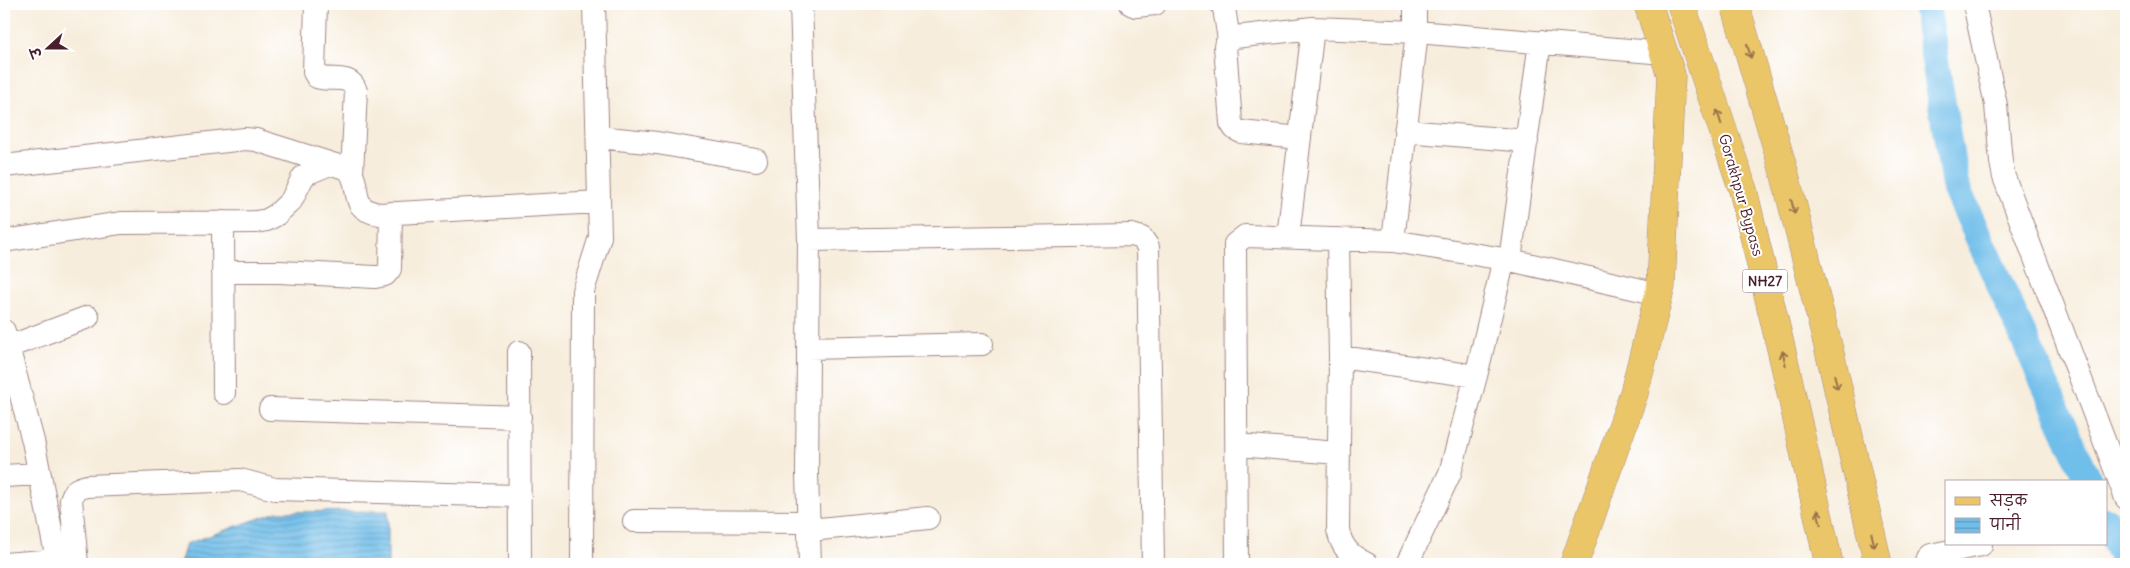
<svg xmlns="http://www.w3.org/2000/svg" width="2130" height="568" viewBox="0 0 2130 568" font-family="Delius,'Playpen Sans Deva',sans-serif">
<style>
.water{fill:url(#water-rules);stroke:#5d6e8a}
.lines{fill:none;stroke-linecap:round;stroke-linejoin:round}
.river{stroke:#70beea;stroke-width:28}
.minor-casing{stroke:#a08684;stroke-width:24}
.major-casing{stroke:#a08684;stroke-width:29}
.highway-casing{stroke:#a08684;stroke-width:29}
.minor{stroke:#fff;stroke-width:22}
.major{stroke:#ebc669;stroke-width:28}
.highway{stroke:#ebc669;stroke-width:28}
.oneway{stroke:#9a724a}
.labels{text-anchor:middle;stroke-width:4;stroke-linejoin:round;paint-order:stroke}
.shield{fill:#fff;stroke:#80626b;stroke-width:1}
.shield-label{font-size:14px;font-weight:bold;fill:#4a1f2b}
.street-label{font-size:15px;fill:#4a1f2b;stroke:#fff}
</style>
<defs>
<pattern id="water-rules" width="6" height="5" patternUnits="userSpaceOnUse" patternTransform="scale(1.25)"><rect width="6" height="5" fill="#70beea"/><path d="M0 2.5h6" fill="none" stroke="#5e9abe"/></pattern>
</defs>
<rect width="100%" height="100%" fill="#fff"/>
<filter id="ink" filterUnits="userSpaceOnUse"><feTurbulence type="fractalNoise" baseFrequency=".02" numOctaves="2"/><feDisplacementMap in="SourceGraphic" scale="10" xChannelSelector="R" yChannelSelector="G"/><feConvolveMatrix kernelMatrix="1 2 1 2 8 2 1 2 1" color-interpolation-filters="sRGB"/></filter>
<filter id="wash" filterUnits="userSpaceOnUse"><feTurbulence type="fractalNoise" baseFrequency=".0096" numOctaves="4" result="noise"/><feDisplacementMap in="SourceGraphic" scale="20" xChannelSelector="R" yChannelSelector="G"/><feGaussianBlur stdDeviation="1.12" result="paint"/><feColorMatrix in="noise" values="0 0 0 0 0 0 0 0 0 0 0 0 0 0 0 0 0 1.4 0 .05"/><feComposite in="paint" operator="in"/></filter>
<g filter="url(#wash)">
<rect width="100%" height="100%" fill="#f7eddc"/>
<path class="water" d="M388,511V564H180L186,544L277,512Z"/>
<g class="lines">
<path class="river" d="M1926,4L1955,185L2089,482
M2106,521L2126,564"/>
</g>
</g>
<g filter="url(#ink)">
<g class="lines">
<g class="minor-casing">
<path id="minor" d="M316,4L314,72L317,77C332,82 351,73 356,91L352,174
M801,4L809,240L807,474L810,564
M1131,4L1136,6L1155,4
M1221,4L1224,8L1229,40
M1974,4L1996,105L2001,162L2004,177L2126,498
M1415,32V4
M1405,131L1527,141
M598,137L657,143L756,160
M1300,138L1241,132L1235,129L1231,123L1225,46L1229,40L1235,37L1313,28L1417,32L1664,53
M4,166L245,139L256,140L348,169C364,187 346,208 379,214L599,202
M223,222L224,393
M1288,237L1313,28
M1338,239L1340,357L1338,530C1342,549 1351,556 1367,564
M809,240L1132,235L1142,238L1148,247L1153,564
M4,241L121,223L256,222L267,220L276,215L291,201L303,177L308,173L330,164
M1393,241L1417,32
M1510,260L1540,42
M223,272H280L375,277L385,275L390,269L391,213
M4,331L33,441L58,564
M8,347L88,317
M808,348L982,344
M519,352L520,564
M1340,357L1476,376
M270,409L520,417
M1237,445L1338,453
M4,476L39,474
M634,521L810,522
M810,530L928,518
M4,564L57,560
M77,564L71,500C74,490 77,488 87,486L240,480L275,489L520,496
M582,564L583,291L600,237L594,4
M1237,564L1235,244L1245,236L1393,241L1510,260L1659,294
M1407,564L1450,473L1476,376L1504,259
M1925,564L1927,558L1930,555L1981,545"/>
</g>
<g class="major-casing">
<path id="major" d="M1574,564L1634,393L1661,286L1671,75L1648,4"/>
</g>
<g class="highway-casing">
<path id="highway" d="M1681,4L1743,190L1785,365L1829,564
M1735,4L1785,175L1832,362L1878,564"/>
</g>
<use href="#minor" class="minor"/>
<use href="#major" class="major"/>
<use href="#highway" class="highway"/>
</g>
<defs><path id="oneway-shaft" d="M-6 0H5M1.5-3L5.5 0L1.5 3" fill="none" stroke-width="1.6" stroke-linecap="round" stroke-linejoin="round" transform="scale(1.25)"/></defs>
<g class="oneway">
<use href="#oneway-shaft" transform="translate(1749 51) rotate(74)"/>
<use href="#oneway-shaft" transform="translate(1719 117) rotate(-108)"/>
<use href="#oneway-shaft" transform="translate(1793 207) rotate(76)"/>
<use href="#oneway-shaft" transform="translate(1784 358) rotate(-103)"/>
<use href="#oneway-shaft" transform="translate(1836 382) rotate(77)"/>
<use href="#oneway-shaft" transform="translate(1819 517) rotate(-102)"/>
<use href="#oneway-shaft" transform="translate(1873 540) rotate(77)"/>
</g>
</g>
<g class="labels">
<rect class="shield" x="1742.5" y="269.5" width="45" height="23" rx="4"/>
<g class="shield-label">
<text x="1765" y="286">NH27</text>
</g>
<g class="street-label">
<text transform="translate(1741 195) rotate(74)" y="5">Gorakhpur Bypass</text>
</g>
</g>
<rect width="2130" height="568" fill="none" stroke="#fff" stroke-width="20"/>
<rect x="1945" y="480" width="162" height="65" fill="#ffffff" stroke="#b7a5aa"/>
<rect x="1955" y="497" width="25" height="8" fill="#ebc669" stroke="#b7a5aa"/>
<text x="1990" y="506" font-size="15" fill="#4a1f2b">सड़क</text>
<rect x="1955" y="518" width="25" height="15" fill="url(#water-rules)" stroke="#b7a5aa"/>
<text x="1990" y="530" font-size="15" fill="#4a1f2b">पानी</text>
<g transform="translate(48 48) rotate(249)" stroke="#ffffff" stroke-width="4" paint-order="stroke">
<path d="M0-4L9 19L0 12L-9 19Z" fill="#4a1f2b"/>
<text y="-8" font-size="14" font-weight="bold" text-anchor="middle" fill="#4a1f2b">उ</text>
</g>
</svg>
